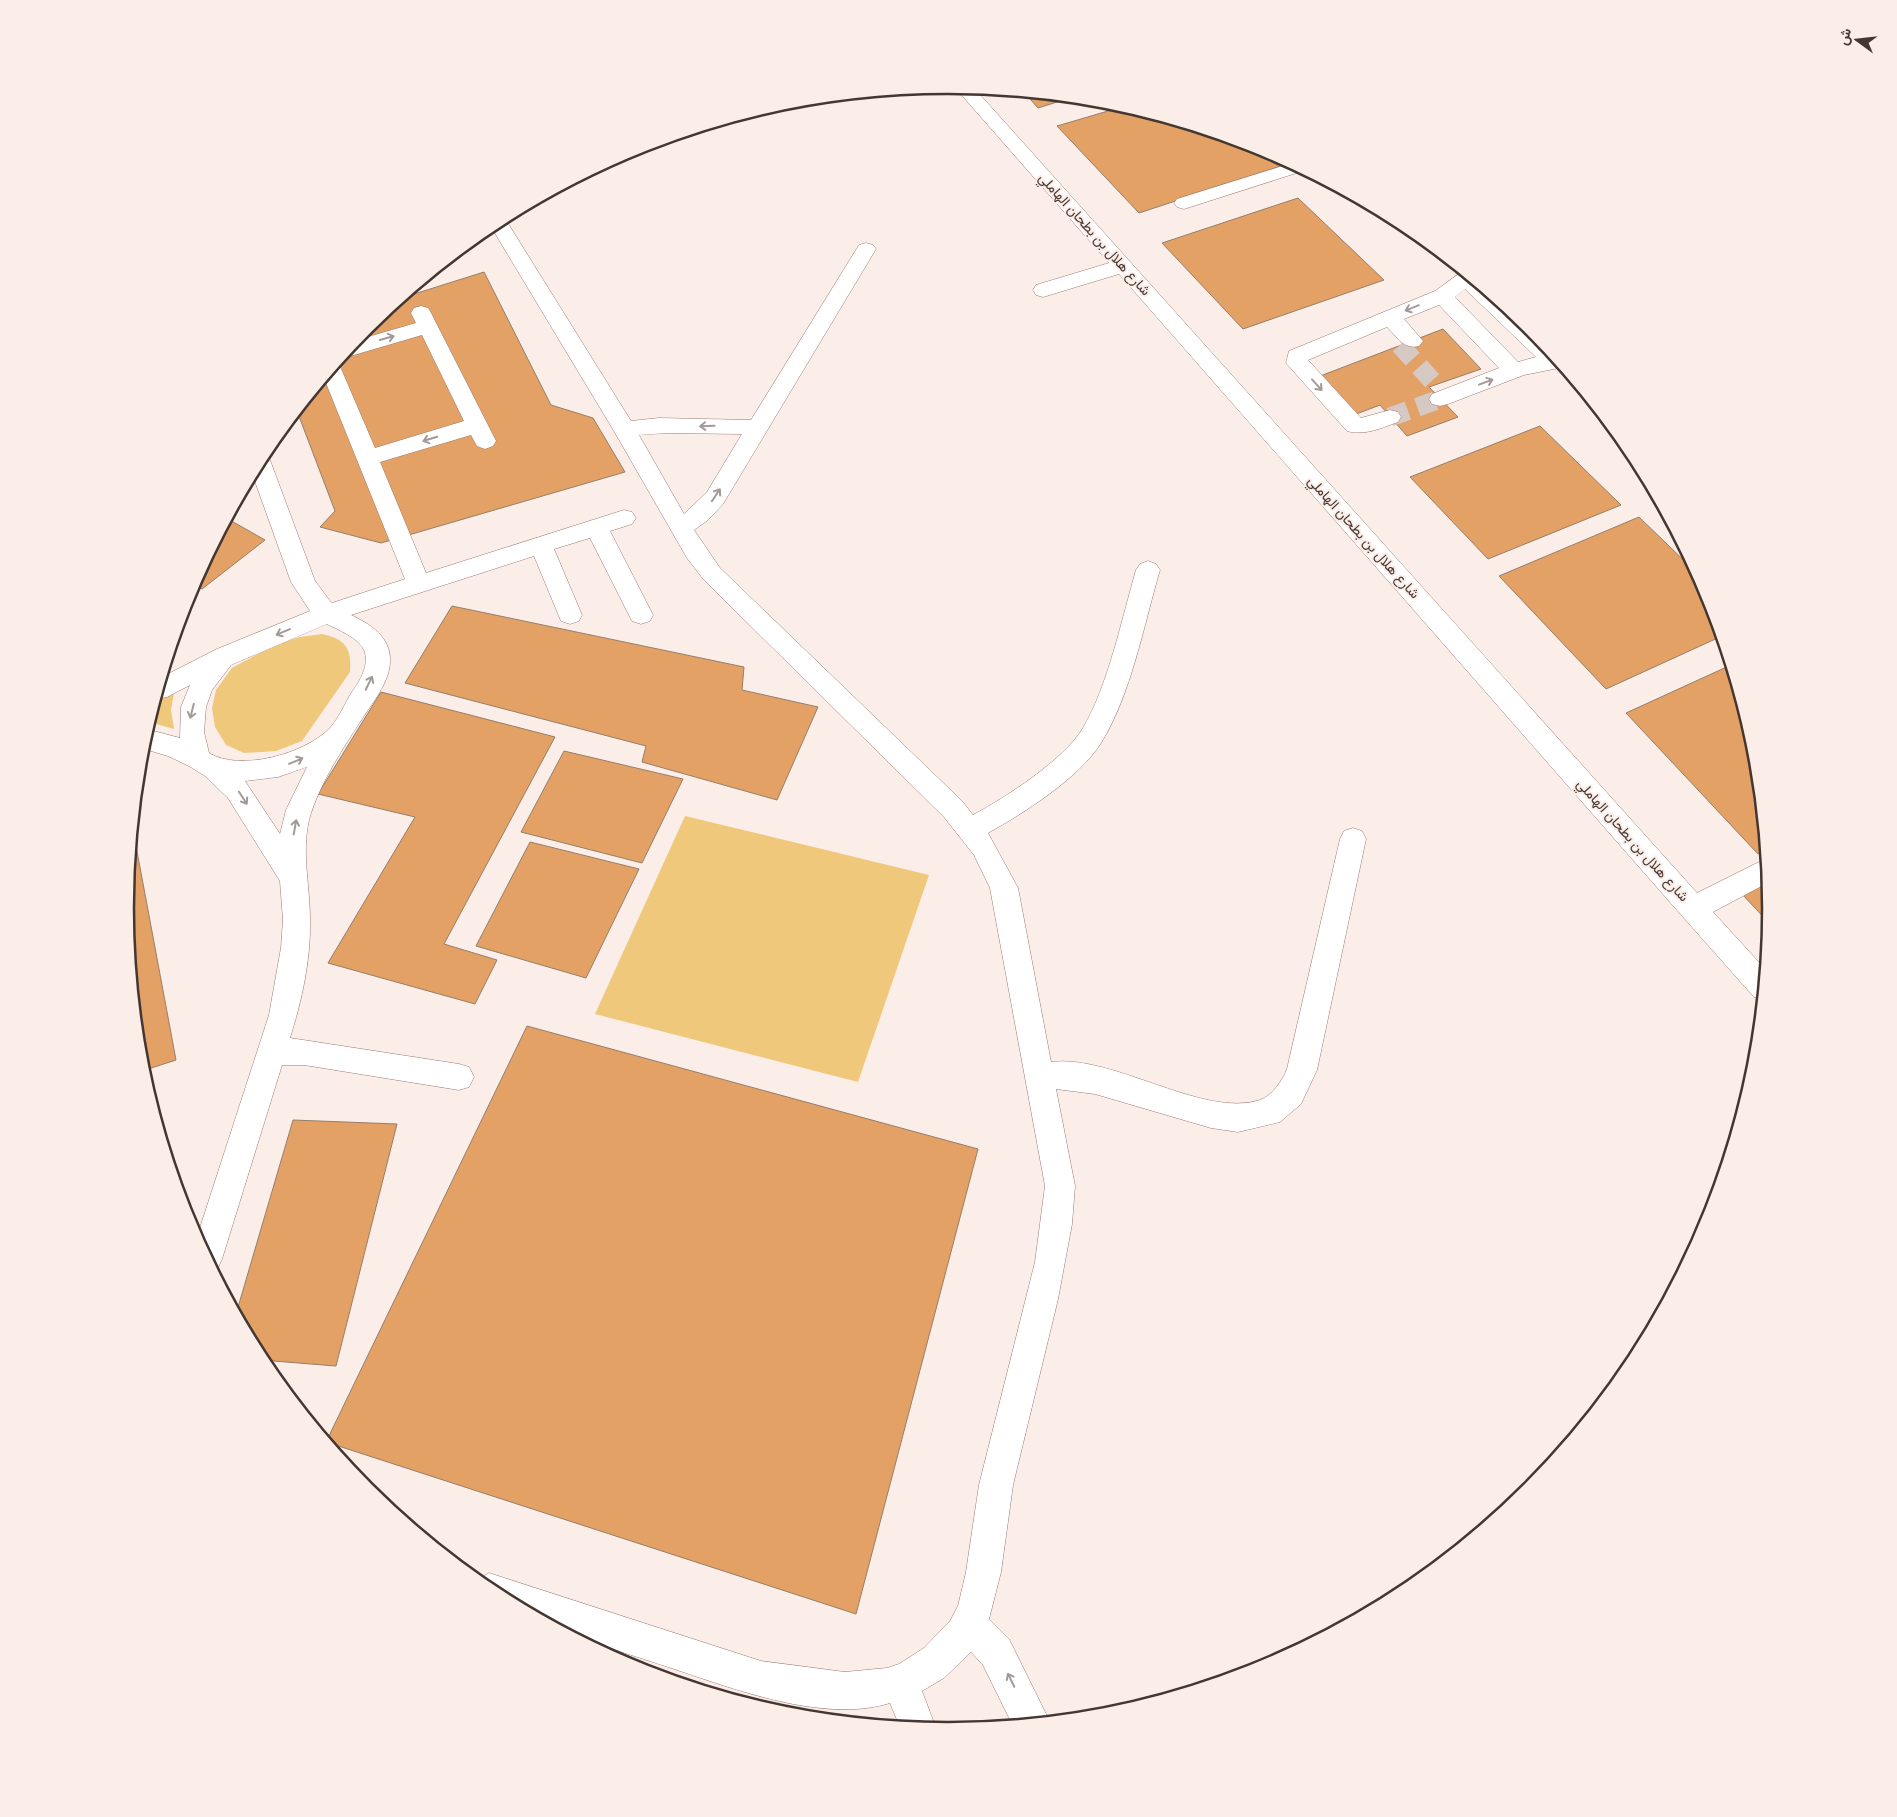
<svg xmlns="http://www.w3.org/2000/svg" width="1897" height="1817" viewBox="0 0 1897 1817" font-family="'Varela Round',Vazirmatn,sans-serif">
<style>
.green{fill:#f0c87c}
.building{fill:#e3a166;stroke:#967e6a}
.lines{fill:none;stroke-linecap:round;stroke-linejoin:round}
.minor-tunnel{stroke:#d6c8c3;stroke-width:19;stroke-dasharray:19 10;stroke-linecap:butt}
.minor-casing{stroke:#9a7b70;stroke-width:1}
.path{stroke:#b9aba6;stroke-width:4;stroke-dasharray:3 4.5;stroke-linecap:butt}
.minor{fill:#fff;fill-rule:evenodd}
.oneway{stroke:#a29a98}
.labels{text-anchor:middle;stroke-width:4;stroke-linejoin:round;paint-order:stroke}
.street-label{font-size:14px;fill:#443631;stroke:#fbede8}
.rim{fill:none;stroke:#443631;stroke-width:2.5}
</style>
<rect width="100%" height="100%" fill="#fbede8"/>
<path class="green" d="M322,634C345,639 352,648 350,672L302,741L276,751L244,753L226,745L215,727L212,708L216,690L232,668L276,644L300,637Z
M174,693L171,710L174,729L149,722L155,702Z
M685,816L929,875L858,1082L595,1014Z"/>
<path class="building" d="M1024,92L1073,97L1038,108Z
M1125,106L1256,145L1279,167L1139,213L1057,126Z
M1298,198L1384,280L1243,329L1162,243Z
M484,272L551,405L593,418L625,472L381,543L320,527L335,511L297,411L366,326L406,294L411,295Z
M1443,329L1481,369L1429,387L1458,417L1407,436L1380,405L1351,416L1315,378Z
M1540,426L1621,505L1488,559L1410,477Z
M1639,517L1699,575L1709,594L1722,636L1606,689L1499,576Z
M228,519L265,540L202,589L193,584Z
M452,606L744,667L742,690L818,707L777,800L642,762L646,746L405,683Z
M1731,665L1756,748L1766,850L1758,854L1626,713Z
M381,692L555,737L444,944L497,960L475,1004L328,963L415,817L318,794Z
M564,751L683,779L642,863L521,832Z
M133,830L176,1060L142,1071L125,908Z
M530,842L639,869L586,978L476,946Z
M1769,878L1772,909L1770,924L1741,893Z
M527,1026L978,1149L856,1614L326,1442Z
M293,1120L397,1124L336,1366L261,1360L236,1314Z"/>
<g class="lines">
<path class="minor-tunnel" d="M1400,345L1436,385
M1390,417L1440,399"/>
<g class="minor-casing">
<path id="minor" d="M956,86L974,88L1697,893L1767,858L1769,882L1713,912L1766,970L1763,1000L1754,997L1683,917L1119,274L1043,297L1036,295L1033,290L1036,285L1109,263L958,91Z
M1292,163L1306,170L1184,209L1177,207L1174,203L1177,199Z
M504,217L631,421L659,418L751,420L859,245L866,243L873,245L876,249L723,504L708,520L694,530L720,568L962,801L973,815C1005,798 1065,759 1083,728C1108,686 1122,618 1136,570L1140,564L1148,561L1156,564L1160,570C1144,624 1131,695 1101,743C1079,778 1024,813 988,833L1018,888L1051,1062C1113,1054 1204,1119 1260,1100C1273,1095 1282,1081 1287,1069L1340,839L1344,831L1353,828L1362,831L1366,839L1317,1070L1301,1104L1280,1122L1238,1132L1211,1128L1095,1094L1056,1089L1075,1186L1072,1224L1058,1299L1013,1485L1001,1572L989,1619L1009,1639L1050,1722L1013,1726L983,1665L971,1652L944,1678L922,1691L937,1731L900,1727L890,1703C823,1724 732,1688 668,1667C602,1645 531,1626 476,1581L489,1573L761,1661L845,1672L887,1668L899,1664L924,1648L950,1621L958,1606L966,1572L979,1485L1035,1262L1045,1186L990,888L974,855L944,817L704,580L687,558L614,431L490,225ZM668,433L742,434L707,492L684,514L639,435Z
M1463,271L1517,315L1537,334L1564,367L1524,375L1448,404L1440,406L1432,404L1429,399L1432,394L1499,368L1439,305L1404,319L1423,341L1419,346C1404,350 1397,337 1387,327L1308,360L1361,418L1390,410L1398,412L1401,417L1398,422C1381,428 1365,436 1347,431L1286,363L1289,351L1435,291ZM1465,289L1536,357L1518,362L1455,297Z
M421,306L428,308L431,313L496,441L493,446L485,449L477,446L471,435L380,462L426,573L624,510L632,512L636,518L632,524L610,531L653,615L650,621L641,624L632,621L590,538L554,549L582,615L579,621L570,624L561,621L534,556L351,615C370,624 391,637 390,661C390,682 372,703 362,719C343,748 322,780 311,813C300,848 310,883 310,919C311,959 302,1000 290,1038L459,1064L469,1067L474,1077L469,1087L459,1090L304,1065H282L222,1259L217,1270L213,1271L196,1240L269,1015L281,948L283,920L280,881L228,798L205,776L189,766L168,756L141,748L146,729L180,738L181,707L190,685L167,697L156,699L162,677L217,649L310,611L291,582L252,473L263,453L267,454L270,460L315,581L330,601L332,603L405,579L324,378L336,363L339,364L375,448L464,421L422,335L347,357L342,356L354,341L416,323L411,313L414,308ZM327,624C338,630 358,637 364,650C370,664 360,681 352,692C345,703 339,718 330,728C305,754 240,772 209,753L204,732L206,707L212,690L231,665ZM307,767L286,810L280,834L245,781L278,777Z"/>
</g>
<path class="path" d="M1371,1612L1370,1608L1419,1583"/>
<use href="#minor" class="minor"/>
</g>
<defs><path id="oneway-shaft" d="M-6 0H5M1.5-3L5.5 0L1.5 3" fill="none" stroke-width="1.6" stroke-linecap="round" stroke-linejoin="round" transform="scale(1.25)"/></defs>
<g class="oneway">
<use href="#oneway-shaft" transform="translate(1412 308) rotate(158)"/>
<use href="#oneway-shaft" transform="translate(387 338) rotate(-16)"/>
<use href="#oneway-shaft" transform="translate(1486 382) rotate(-20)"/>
<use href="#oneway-shaft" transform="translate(1317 385) rotate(48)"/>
<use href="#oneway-shaft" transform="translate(707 426) rotate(178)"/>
<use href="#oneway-shaft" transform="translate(430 439) rotate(163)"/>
<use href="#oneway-shaft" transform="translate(716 495) rotate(-56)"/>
<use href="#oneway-shaft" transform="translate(283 632) rotate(157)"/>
<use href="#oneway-shaft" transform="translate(369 683) rotate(-64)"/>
<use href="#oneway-shaft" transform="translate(192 711) rotate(104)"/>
<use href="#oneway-shaft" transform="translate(296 761) rotate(-23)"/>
<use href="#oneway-shaft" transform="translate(243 798) rotate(57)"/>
<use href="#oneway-shaft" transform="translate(295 827) rotate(-80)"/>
<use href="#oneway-shaft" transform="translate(1011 1680) rotate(-116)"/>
</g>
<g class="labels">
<g class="street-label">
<text transform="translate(1095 234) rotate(48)" y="5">شارع هلال بن بطحان الهاملي</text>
<text transform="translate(1364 537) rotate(48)" y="5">شارع هلال بن بطحان الهاملي</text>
<text transform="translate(1633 840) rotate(48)" y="5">شارع هلال بن بطحان الهاملي</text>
</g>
</g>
<path d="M0 0H1897V1817H0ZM134 908a814 814 0 1 1 1628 0a814 814 0 1 1-1628 0Z" fill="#fbede8" fill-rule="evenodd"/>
<path class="rim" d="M134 908a814 814 0 1 1 1628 0a814 814 0 1 1-1628 0Z"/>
<g transform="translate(1857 40) rotate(285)" stroke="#fbede8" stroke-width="4" paint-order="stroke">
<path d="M0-4L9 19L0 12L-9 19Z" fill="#443631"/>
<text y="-8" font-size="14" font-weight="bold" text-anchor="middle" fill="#443631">ش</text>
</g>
</svg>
